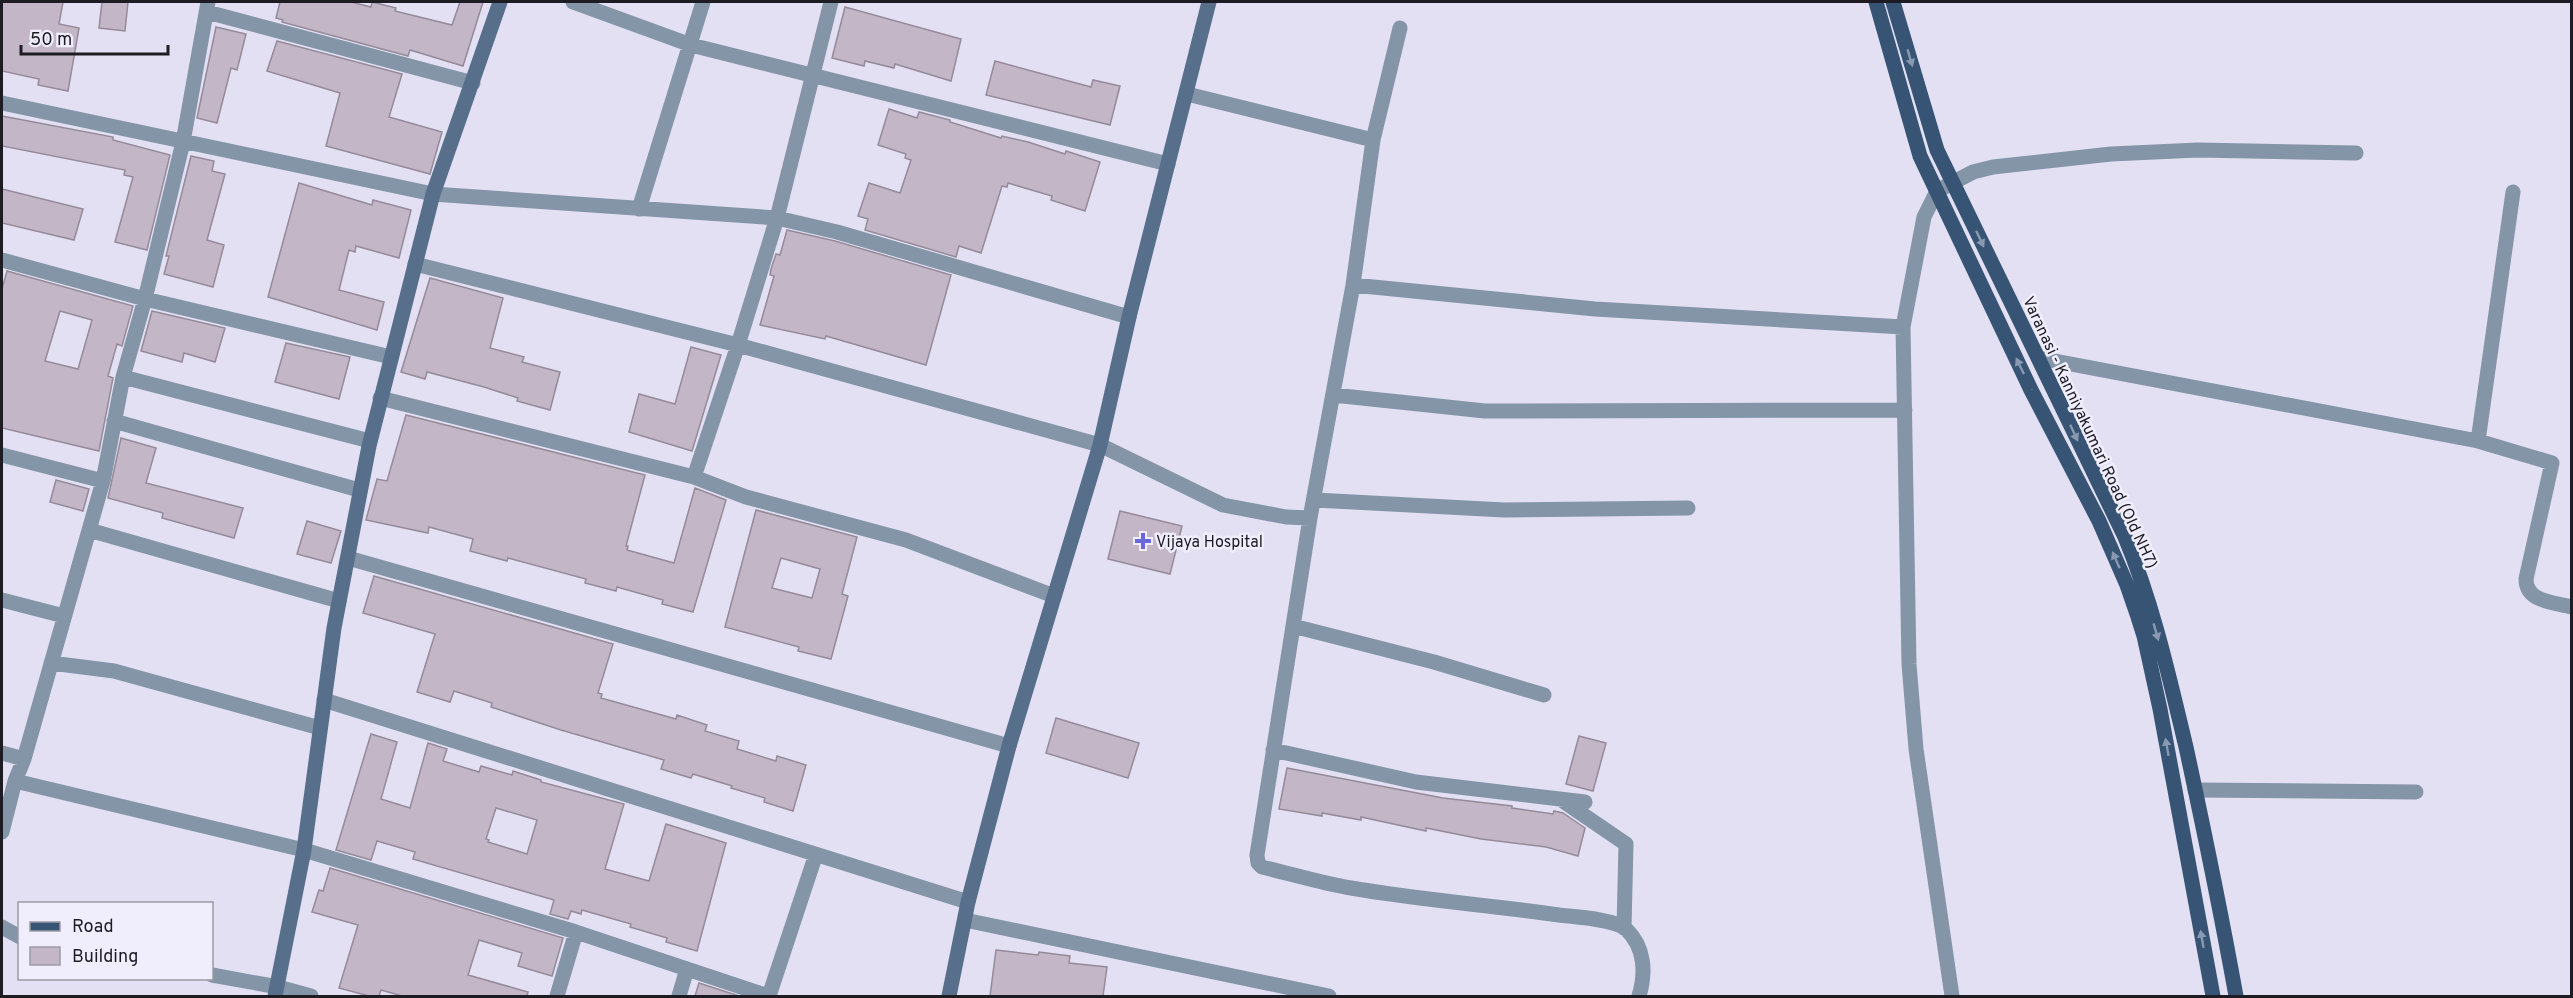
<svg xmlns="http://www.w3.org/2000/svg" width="2573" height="998" viewBox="0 0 2573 998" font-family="Overpass,sans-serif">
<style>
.building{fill:#c3b7c7;stroke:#958a9a;stroke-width:1.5;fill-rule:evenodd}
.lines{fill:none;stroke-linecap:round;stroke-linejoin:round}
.street{stroke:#8495a8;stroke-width:15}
.secondary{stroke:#576f8b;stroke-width:15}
.primary{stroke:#375475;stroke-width:15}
.oneway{fill:#8a99b2}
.poi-dot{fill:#6b67e1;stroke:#f0eefd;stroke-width:2}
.labels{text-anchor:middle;stroke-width:5;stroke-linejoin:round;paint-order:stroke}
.street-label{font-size:16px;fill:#1c1c22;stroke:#f0eefd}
.poi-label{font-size:16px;fill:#1c1c22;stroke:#f0eefd;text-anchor:start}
</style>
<rect width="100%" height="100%" fill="#e3e0f3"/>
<path class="building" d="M2,2H63L59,24L79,28L68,91L38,85L39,79L2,71Z
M102,2H128L125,31L99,28Z
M280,2H351L371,7L372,2L396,8L395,11L452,25L460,2H483L463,66L410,50L408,56L282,22L283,20L276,18Z
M845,7L961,39L951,81L895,64L894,68L865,61L864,66L832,58Z
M216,27L246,34L237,70L231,68L217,123L197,118Z
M277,41L402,74L389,117L442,132L430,174L326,146L340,93L267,71Z
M995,61L1091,87L1093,80L1120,86L1110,125L986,95Z
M889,109L917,118L919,112L950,120V122L1001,138L1002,136L1028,142L1065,154L1066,151L1100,162L1085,211L1051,200L1052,196L1008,183L1007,187L1002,186L981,253L959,246L956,257L865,230L868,219L858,216L869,183L900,193L911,160L905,158L906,154L878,145Z
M2,116L113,137V140L170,155L147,250L115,242L133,177L124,175L125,170L2,146Z
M191,156L214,161L212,171L225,174L207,240L224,245L213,287L164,274L169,256H166Z
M299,183L372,205L373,200L411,210L399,258L356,246L355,252L349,250L339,290L384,302L377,330L268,297Z
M2,189L83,209L74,240L2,223Z
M787,230L835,241L951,275L926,365L826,336L825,339L760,325L774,276L770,275L771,269L776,254L780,255Z
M7,271L133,306L122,346L117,344L108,376L113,378L99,451L2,428V289ZM60,311L92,320L78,369L45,361Z
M430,278L503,298L490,348L524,357L522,362L560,372L550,410L517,401L518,398L484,387L427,372L425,379L401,372Z
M152,311L225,328L215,362L184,353L182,362L141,351Z
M286,343L350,357L339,399L275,382Z
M691,347L721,355L692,451L629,432L639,394L675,404Z
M406,415L645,475L626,546H628L627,550L674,563L695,488L726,500L693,612L662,604L663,600L617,587L616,591L585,583L586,579L508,558L507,561L470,551L473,539L429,527L428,533L366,520L377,479L387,481Z
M121,438L156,448L146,483L243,508L234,538L162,518L163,513L108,498Z
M56,480L89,489L83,511L50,502Z
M756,510L857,537L842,594L848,596L831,659L798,651L799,647L725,627ZM781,558L820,569L812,598L772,588Z
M1120,511L1182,526L1170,574L1108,559Z
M307,521L341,531L331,563L297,554Z
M374,576L613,644L598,693L602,694L601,698L676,719L677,715L707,725L705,731L739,741L737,749L776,761L777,756L806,765L793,811L764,802L765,798L731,788L732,786L693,774L691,778L661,769L664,760L561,730L491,707L492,703L454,691L450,702L417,692L435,634L363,613Z
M1056,718L1139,743L1128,778L1046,753Z
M371,734L397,742L381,799L410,808L428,743L447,749L443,761L479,772L481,766L512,775L513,771L541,780V782L624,804L605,869L649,881L666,824L726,843L697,951L666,942L667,938L630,927L631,924L582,910L581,914L571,911L568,919L550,914L554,900L413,859L415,852L377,841L371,860L336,850ZM496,808L537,820L527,854L488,842L489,840L486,839Z
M1579,736L1606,743L1593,791L1566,784Z
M1287,768L1443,798L1512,806V808L1553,814L1554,811L1563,813L1585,828L1578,856L1546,847L1481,839L1426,828V831L1361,817V820L1322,813V816L1279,809Z
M330,868L563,938L552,976L518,966L522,953L479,940L468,975L528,992L527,996H402L381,990L379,996H369L339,988L358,925L312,912L319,890L323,891Z
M996,950L1038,955L1039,952L1070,956L1069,963L1107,967L1103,996H990Z
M699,983L739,996H695Z"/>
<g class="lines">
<path class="street" d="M573,2L691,45L1168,164
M831,2L777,218L738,345L1100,445L1223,505L1286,517L1310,518
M207,12L473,83
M1187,94L1373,140L1353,285L1310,518L1257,855L1258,863L1262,867C1292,874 1321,883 1351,888C1420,900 1490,905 1559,915C1576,917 1614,919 1626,929C1645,947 1646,973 1639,996
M2,103L433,194L777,218L837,232L1129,317
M1373,140L1400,28
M639,209L703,2
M2,260L145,299L391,357
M415,264L738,345L694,477
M1353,285L1595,309L1903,327
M2039,358L2478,441L2552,463L2526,579C2526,602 2553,602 2572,607
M123,377L370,441
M1333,395L1485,411L1905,410
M380,398L694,477L746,497L906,540L1054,596
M114,421L359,490
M2478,441L2513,192
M2,455L103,481
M1315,500L1504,510L1688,508
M89,530L339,601
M348,558L1009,746
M2,600L64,616
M1293,626L1434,662L1544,695
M51,663L114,671L320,728
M324,700L968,902
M1273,750L1416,782L1585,802
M2,753L24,759
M15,781L304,850L576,932L768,996
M2195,790L2416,792
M1563,801L1626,844L1624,928
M2,832L15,781L24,759L103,481L123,377L145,299L183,142L208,2
M965,920L1329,996
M2,927L20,937
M212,975L278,987L311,996
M557,996L576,932
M679,996L687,969
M769,996L816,854
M1952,996L1916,749L1909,664L1903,327L1924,217L1937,191L1973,172L1993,167L2111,154L2198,150L2356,153"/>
<path class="secondary" d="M275,996L304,850L334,628L369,446L433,194L500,2
M949,996L968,902L1009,746L1100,445L1129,317L1209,2"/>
<path class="primary" d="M1876,2L1920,156L2031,390L2099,521L2127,585L2137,614L2144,636L2160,709L2213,996
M1893,2L1937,150L2125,537C2153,604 2169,676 2186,747C2204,830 2221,913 2236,996"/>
</g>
<defs><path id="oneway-solid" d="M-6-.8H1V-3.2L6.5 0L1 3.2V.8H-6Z" transform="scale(1.5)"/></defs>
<g class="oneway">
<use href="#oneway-solid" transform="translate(1910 58) rotate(74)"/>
<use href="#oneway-solid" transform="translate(1980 239) rotate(65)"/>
<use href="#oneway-solid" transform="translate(2020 366) rotate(-116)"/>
<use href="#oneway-solid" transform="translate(2074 433) rotate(65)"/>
<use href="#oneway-solid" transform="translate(2116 560) rotate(-114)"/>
<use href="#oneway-solid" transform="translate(2156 632) rotate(74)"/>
<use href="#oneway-solid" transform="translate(2167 747) rotate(-100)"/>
<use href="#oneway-solid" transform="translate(2202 939) rotate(-100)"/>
</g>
<path class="poi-dot" d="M1140 532h6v6h6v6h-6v6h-6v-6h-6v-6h6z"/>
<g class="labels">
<g class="street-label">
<text transform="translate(2091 432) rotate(65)" y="6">Varanasi - Kanniyakumari Road (Old NH7)</text>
</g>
<g class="poi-label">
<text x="1156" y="547">Vijaya Hospital</text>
</g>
</g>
<rect width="2573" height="998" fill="none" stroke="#1c1c22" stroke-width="6"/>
<rect x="18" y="902" width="195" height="78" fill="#f0eefd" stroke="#9b9aa5" stroke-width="1.5"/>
<rect x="30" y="922" width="30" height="9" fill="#375475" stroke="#9b9aa5" stroke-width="1.5"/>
<text x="72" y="932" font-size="18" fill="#1c1c22">Road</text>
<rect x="30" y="947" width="30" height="18" fill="#c3b7c7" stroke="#9b9aa5" stroke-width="1.5"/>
<text x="72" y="962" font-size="18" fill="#1c1c22">Building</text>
<path d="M21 45v9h147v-9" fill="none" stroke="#1c1c22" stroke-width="3"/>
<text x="30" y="45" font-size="18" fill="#1c1c22" stroke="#f0eefd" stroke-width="4.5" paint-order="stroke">50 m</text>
</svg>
